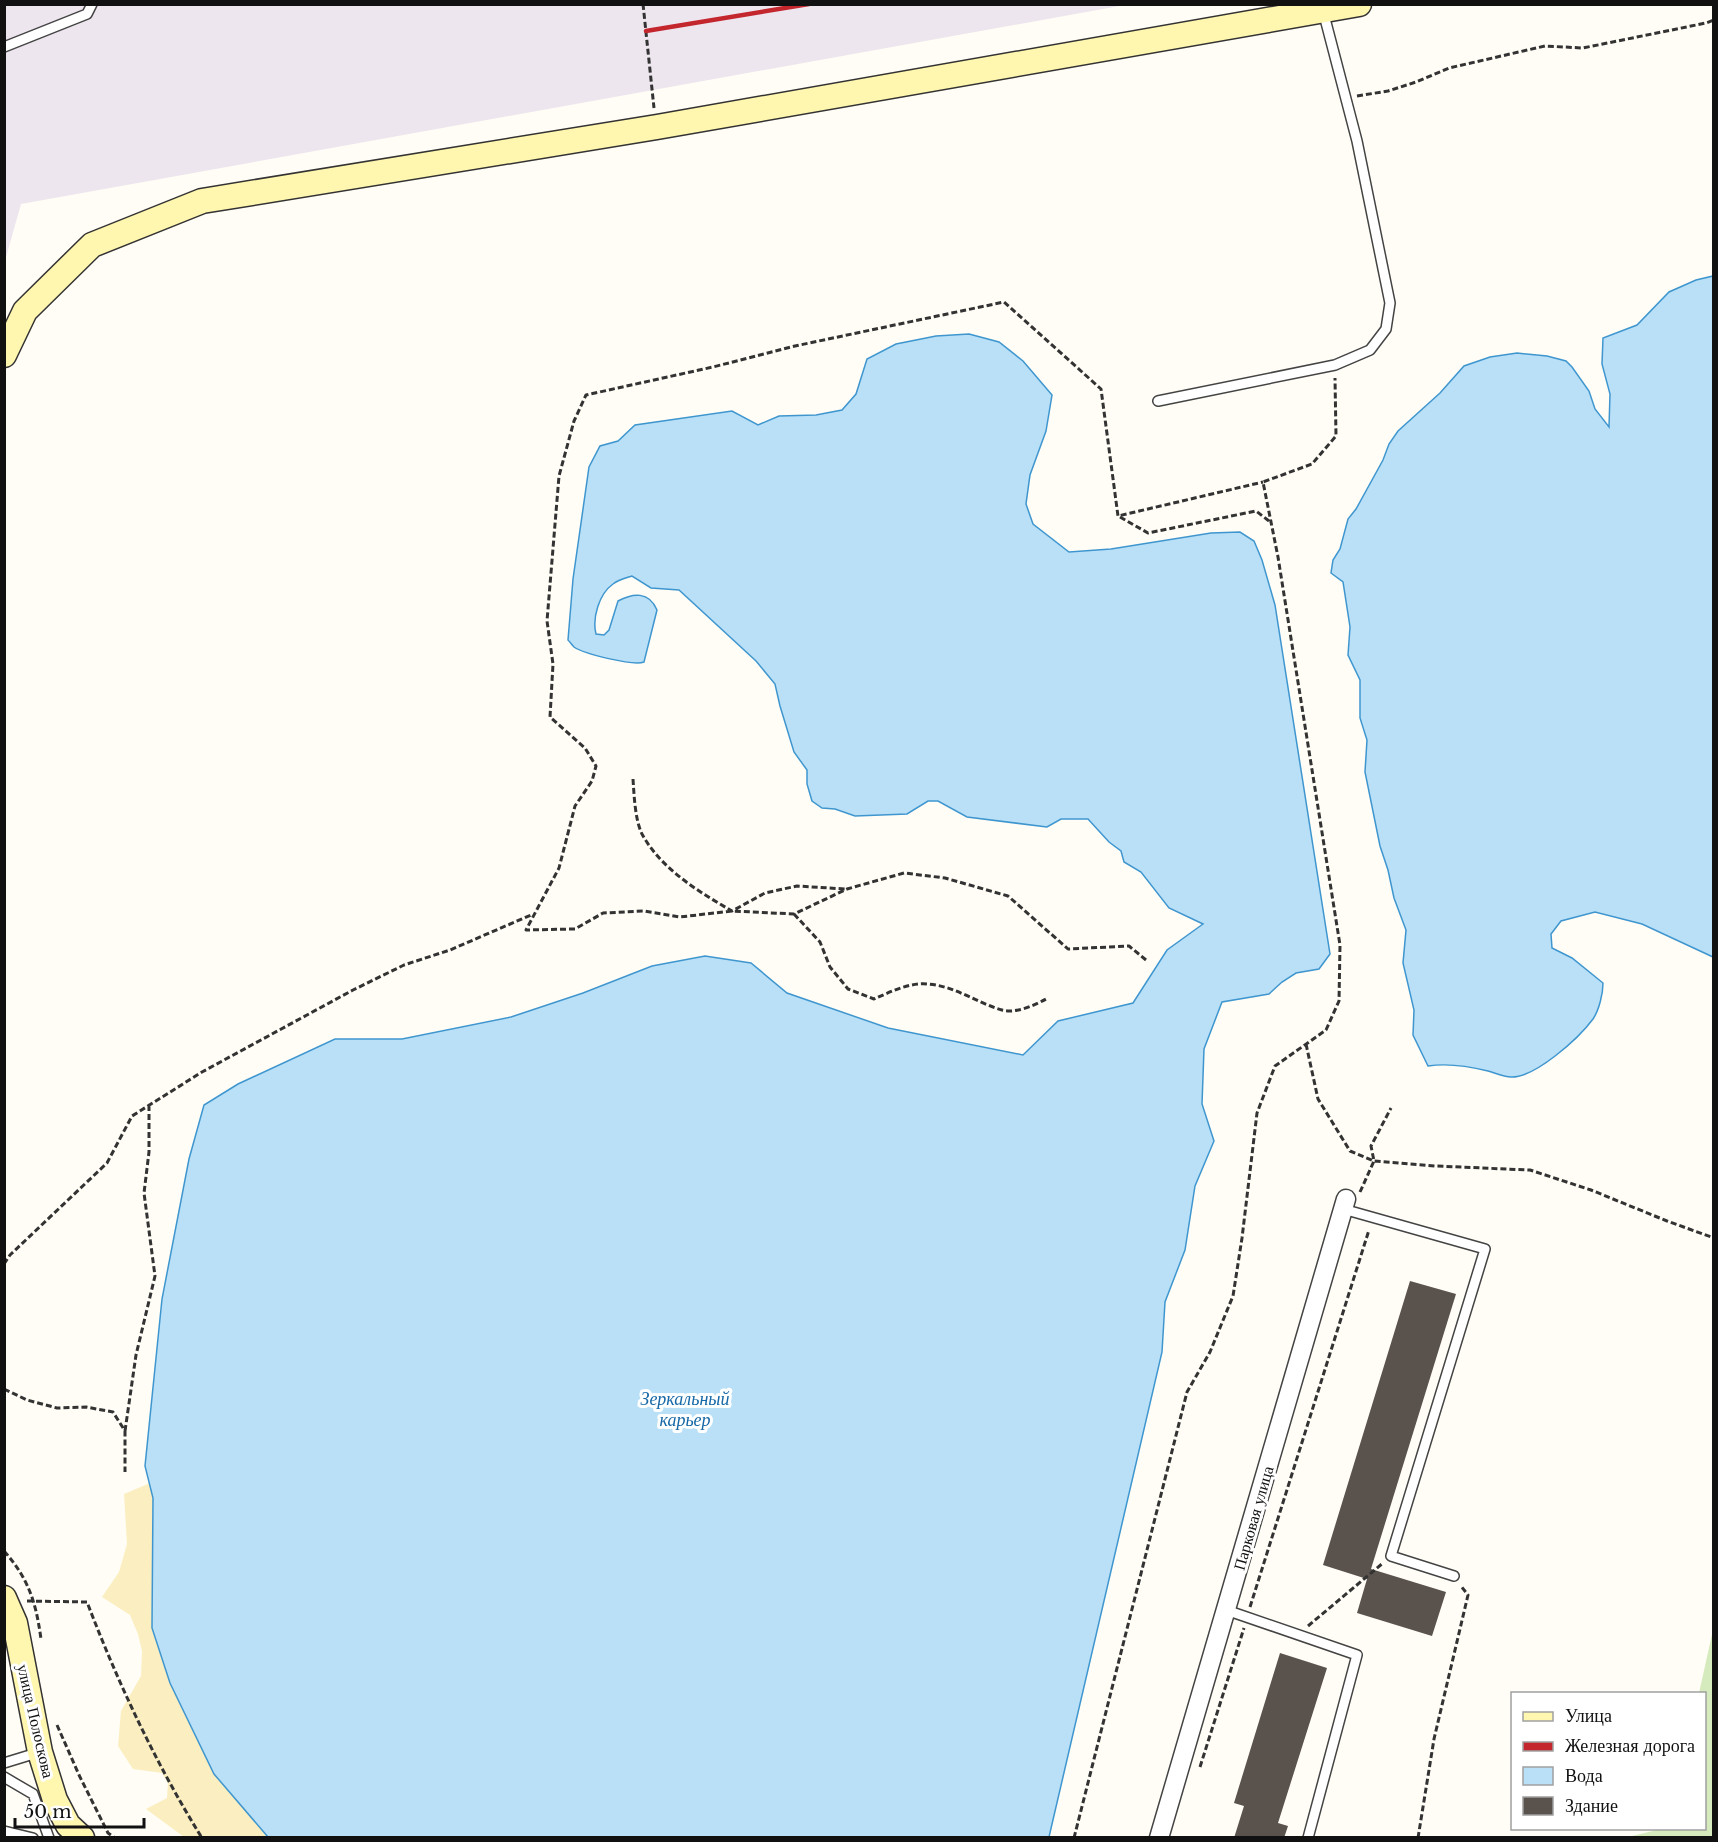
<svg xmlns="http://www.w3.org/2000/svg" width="1718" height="1842" viewBox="0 0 1718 1842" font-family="'Libre Baskerville',serif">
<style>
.industrial{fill:#eee6ef}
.green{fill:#d5ebbd}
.sand{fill:#fbeec1}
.water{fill:#b9e0f7;stroke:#3f96cf;stroke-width:1.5}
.building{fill:#5a524d}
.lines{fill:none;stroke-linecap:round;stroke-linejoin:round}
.lane-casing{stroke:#444;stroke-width:12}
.street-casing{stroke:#444;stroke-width:21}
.secondary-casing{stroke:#333;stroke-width:27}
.path{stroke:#333;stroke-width:3;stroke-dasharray:6 3;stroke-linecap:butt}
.lane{stroke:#fff;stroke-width:9}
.street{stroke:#fff;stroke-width:18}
.secondary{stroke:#fff6b0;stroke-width:24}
.rail{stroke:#c4262e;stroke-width:4.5}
.labels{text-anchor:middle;stroke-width:6;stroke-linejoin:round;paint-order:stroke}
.street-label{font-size:16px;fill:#111;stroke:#fff}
.water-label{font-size:18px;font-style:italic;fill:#1768a6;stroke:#fff}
</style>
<rect width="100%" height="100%" fill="#fffdf5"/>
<path class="industrial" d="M5,5H1125L21,204L5,261Z"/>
<path class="green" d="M1713,1630V1837H1628L1661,1829L1704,1828V1694L1699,1693Z"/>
<path class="sand" d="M150,1483L153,1498L152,1628L170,1683L214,1774L268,1837H184L146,1809L167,1798L168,1783L162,1773L133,1769L118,1746L121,1711L141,1676L142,1651L138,1634L130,1615L102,1597L119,1572L127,1544L124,1494Z"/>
<path class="water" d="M1713,276V957L1642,924L1595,912L1561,921L1551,934L1552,948L1572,958L1603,983C1603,994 1599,1010 1593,1019C1579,1038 1535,1078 1511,1077C1504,1077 1495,1073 1488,1071C1468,1066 1448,1063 1428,1066L1413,1035L1414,1010L1403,963L1406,930L1394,898L1388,870L1380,846L1365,772L1367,740L1360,718V680L1348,655L1350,627L1343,582L1331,573L1333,560L1340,549L1348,519L1356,509L1383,460L1389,444L1398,431L1440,393L1464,366L1490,357L1517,353L1547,356L1566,361L1572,367L1589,391L1595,409L1609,427L1610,394L1602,364L1603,338L1637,325L1669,292L1696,280Z
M969,334L999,342L1023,361L1052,395L1046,431L1030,475L1026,504L1033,524L1069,552L1111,549L1211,533L1240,532L1254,541L1262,560L1275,605L1330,954L1319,969L1296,973L1282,982L1269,994L1222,1002L1204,1049L1202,1104L1214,1141L1195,1186L1185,1250L1165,1302L1162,1352L1049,1837H268L214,1774L170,1683L152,1628L153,1498L145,1466L162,1299L189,1159L204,1105L238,1084L335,1039H402L511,1017L583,993L652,966L705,956L751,963L787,993L888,1028L1023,1055L1058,1021L1133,1003L1167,950L1203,924L1169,908L1141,872L1124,862L1121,851L1109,842L1088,819H1061L1047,827L967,817L938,801H928L907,814L855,816L835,809L822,808L812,801L807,784V770L794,752L780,706L775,684L756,661L679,590L651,588L632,576C626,578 618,580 613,584C599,594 592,618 596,634L604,635L609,630L618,601C633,593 649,591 657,610L644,662C633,666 584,654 574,647C572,645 570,642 568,640L573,579L589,467L600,446L618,441L635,425L732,411L758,425L779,416L816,415L842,410L856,394L867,359L896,344L936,336Z"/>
<path class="building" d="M1410,1281L1456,1294L1371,1569L1446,1592L1432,1636L1357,1613L1367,1579L1323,1565Z
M1280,1653L1327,1668L1278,1823L1288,1826L1284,1838H1234L1244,1806L1234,1803Z"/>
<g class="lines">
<g class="lane-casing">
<path id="lane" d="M4,47L87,14L92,4
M1158,401L1335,365L1370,350L1386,329L1390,303L1357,141L1323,11
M1343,1209L1485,1249L1391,1556L1454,1576
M1226,1610L1357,1655L1308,1838
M4,1763L40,1752
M4,1777L33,1794L49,1838
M4,1831L33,1838"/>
</g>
<g class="street-casing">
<path id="street" d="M1159,1838L1346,1199"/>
</g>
<g class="secondary-casing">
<path id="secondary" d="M4,355L25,311L92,245L202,201L657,127L1359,4
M4,1598L15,1623L40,1752L55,1800L68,1825L82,1838"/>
</g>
<path class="path" d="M643,4L654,108
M1357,96L1388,91L1416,82L1449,68L1545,46L1583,48L1706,23L1714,20
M1120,517L1148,533L1256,511L1269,521
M633,779C634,794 635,820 642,834C661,869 699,892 732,911L765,893L797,886L845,889
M794,914L820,942L830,967L848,989L874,999C890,992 910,982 928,984C955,986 977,1003 1002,1010C1016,1014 1035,1005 1046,999
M1146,960L1129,946L1068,949L1008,896L945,878L904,873L847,889L794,914L732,911L680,917L644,911L603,913L575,929L526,930L559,868L575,806L592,781L596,766L585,748L550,717L553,664L547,621L559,476L574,421L586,395L713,367L795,346L1004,302L1101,389L1118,516L1263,482
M1306,1044L1318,1099L1350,1151L1374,1161L1435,1166L1530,1170L1591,1190L1667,1221L1714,1238
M1360,1192L1374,1161L1371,1146L1391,1108
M4,1264L10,1255L107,1163L132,1116L202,1072L353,990L404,965L450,950L531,915
M4,1389L27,1400L57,1408L86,1407L113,1412L125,1431V1472
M125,1431L136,1355L155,1276L144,1193L149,1152V1105
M4,1551C29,1579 36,1603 41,1639
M27,1601L87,1602C118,1683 156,1764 202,1838
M1250,1607L1369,1230
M1308,1626L1383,1563
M57,1725L79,1775L108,1833L115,1838
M1200,1767L1244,1628
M1074,1838L1187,1392L1210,1352L1233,1296L1242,1238L1257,1113L1275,1066L1326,1030L1339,1001L1340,945L1278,557L1263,482L1312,464L1336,436L1335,378
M1418,1838L1434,1739L1468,1595L1461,1586"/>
<use href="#lane" class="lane"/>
<use href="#street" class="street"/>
<use href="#secondary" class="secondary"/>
<path class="rail" d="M646,31L809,4"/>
</g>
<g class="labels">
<g class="street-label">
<text transform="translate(1253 1518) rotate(-74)" y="6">Парковая улица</text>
<text transform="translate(36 1721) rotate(77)" y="6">улица Полоскова</text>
</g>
<g class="water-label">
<text x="685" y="1405">Зеркальный<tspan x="685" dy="21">карьер</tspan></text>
</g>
</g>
<rect width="1718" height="1842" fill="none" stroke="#111111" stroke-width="12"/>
<rect x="1511" y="1692" width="195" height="138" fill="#ffffff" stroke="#a0a0a0" stroke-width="1.5"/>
<rect x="1523" y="1712" width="30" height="9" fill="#fff6b0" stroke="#a0a0a0" stroke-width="1.5"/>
<text x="1565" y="1722" font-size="18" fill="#111111">Улица</text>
<rect x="1523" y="1742" width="30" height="9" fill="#c4262e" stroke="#a0a0a0" stroke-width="1.5"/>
<text x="1565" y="1752" font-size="18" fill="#111111">Железная дорога</text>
<rect x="1523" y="1767" width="30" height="18" fill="#b9e0f7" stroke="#a0a0a0" stroke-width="1.5"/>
<text x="1565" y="1782" font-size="18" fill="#111111">Вода</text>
<rect x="1523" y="1797" width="30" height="18" fill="#5a524d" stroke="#a0a0a0" stroke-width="1.5"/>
<text x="1565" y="1812" font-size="18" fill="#111111">Здание</text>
<path d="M15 1818v9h129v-9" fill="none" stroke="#111111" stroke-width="3"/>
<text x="24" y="1818" font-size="18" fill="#111111" stroke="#ffffff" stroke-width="4.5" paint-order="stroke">50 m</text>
</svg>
